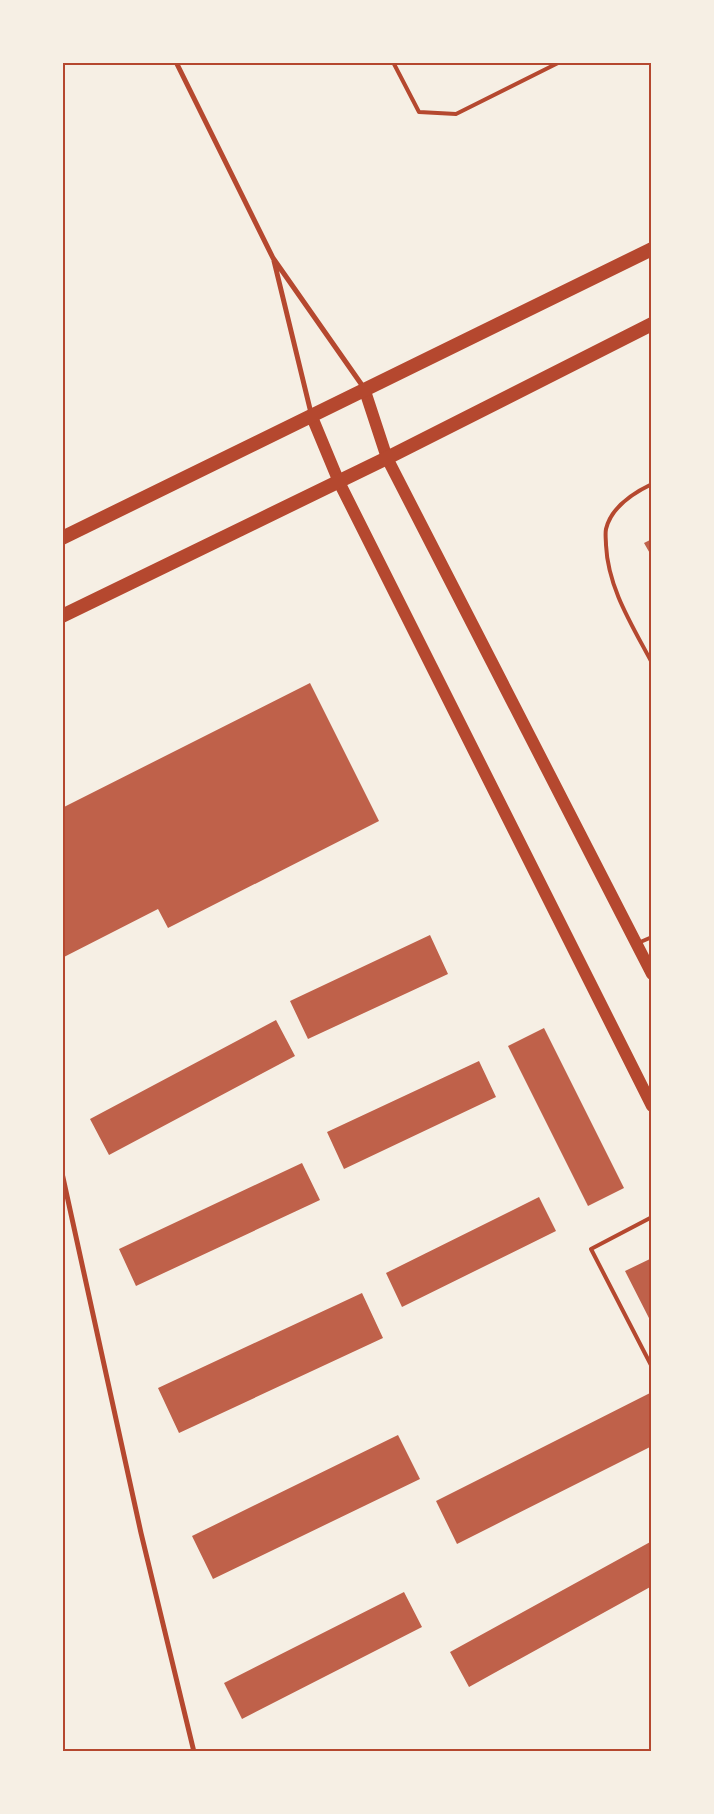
<svg xmlns="http://www.w3.org/2000/svg" width="714" height="1814" viewBox="0 0 714 1814" font-family="'DejaVu Sans',sans-serif">
<style>
.building{fill:#bf614a}
.lines{fill:none;stroke-linecap:round;stroke-linejoin:round}
.service{stroke:#b5482f;stroke-width:4}
.minor{stroke:#b5482f;stroke-width:5}
.primary{stroke:#b5482f;stroke-width:12}
.trunk{stroke:#b5482f;stroke-width:14}
.neatline{fill:none;stroke:#b5482f;stroke-width:2}
</style>
<rect width="100%" height="100%" fill="#f6efe4"/>
<path class="building" d="M652,539V557L644,543Z
M310,683L379,821L168,928L158,909L62,958V808Z
M430,935L448,974L308,1039L290,1001Z
M276,1020L295,1056L109,1155L90,1119Z
M544,1028L624,1188L588,1206L508,1046Z
M479,1061L496,1097L344,1169L327,1132Z
M302,1163L320,1200L136,1286L119,1249Z
M539,1197L556,1231L402,1307L386,1273Z
M652,1258V1324L625,1271Z
M362,1293L383,1338L179,1433L158,1388Z
M652,1392V1446L457,1544L436,1501Z
M398,1435L420,1479L213,1579L192,1536Z
M652,1541V1586L469,1687L450,1652Z
M404,1592L422,1627L242,1719L224,1683Z"/>
<g class="lines">
<path class="service" d="M393,62L419,112L456,114L560,62
M652,484C633,493 611,508 606,529C605,534 606,540 606,545C608,588 632,625 652,663
M638,943L652,937
M652,1217L591,1249L652,1367"/>
<path class="minor" d="M176,62L273,258L364,388
M274,261L311,413
M62,1173L141,1533L194,1752"/>
<path class="primary" d="M365,391L387,458L652,974
M312,417L339,482L652,1106"/>
<path class="trunk" d="M62,538L652,249
M62,616L387,458L652,324"/>
</g>
<rect width="714" height="1814" fill="none" stroke="#f6efe4" stroke-width="128"/>
<rect x="64" y="64" width="586" height="1686" class="neatline"/>
</svg>
